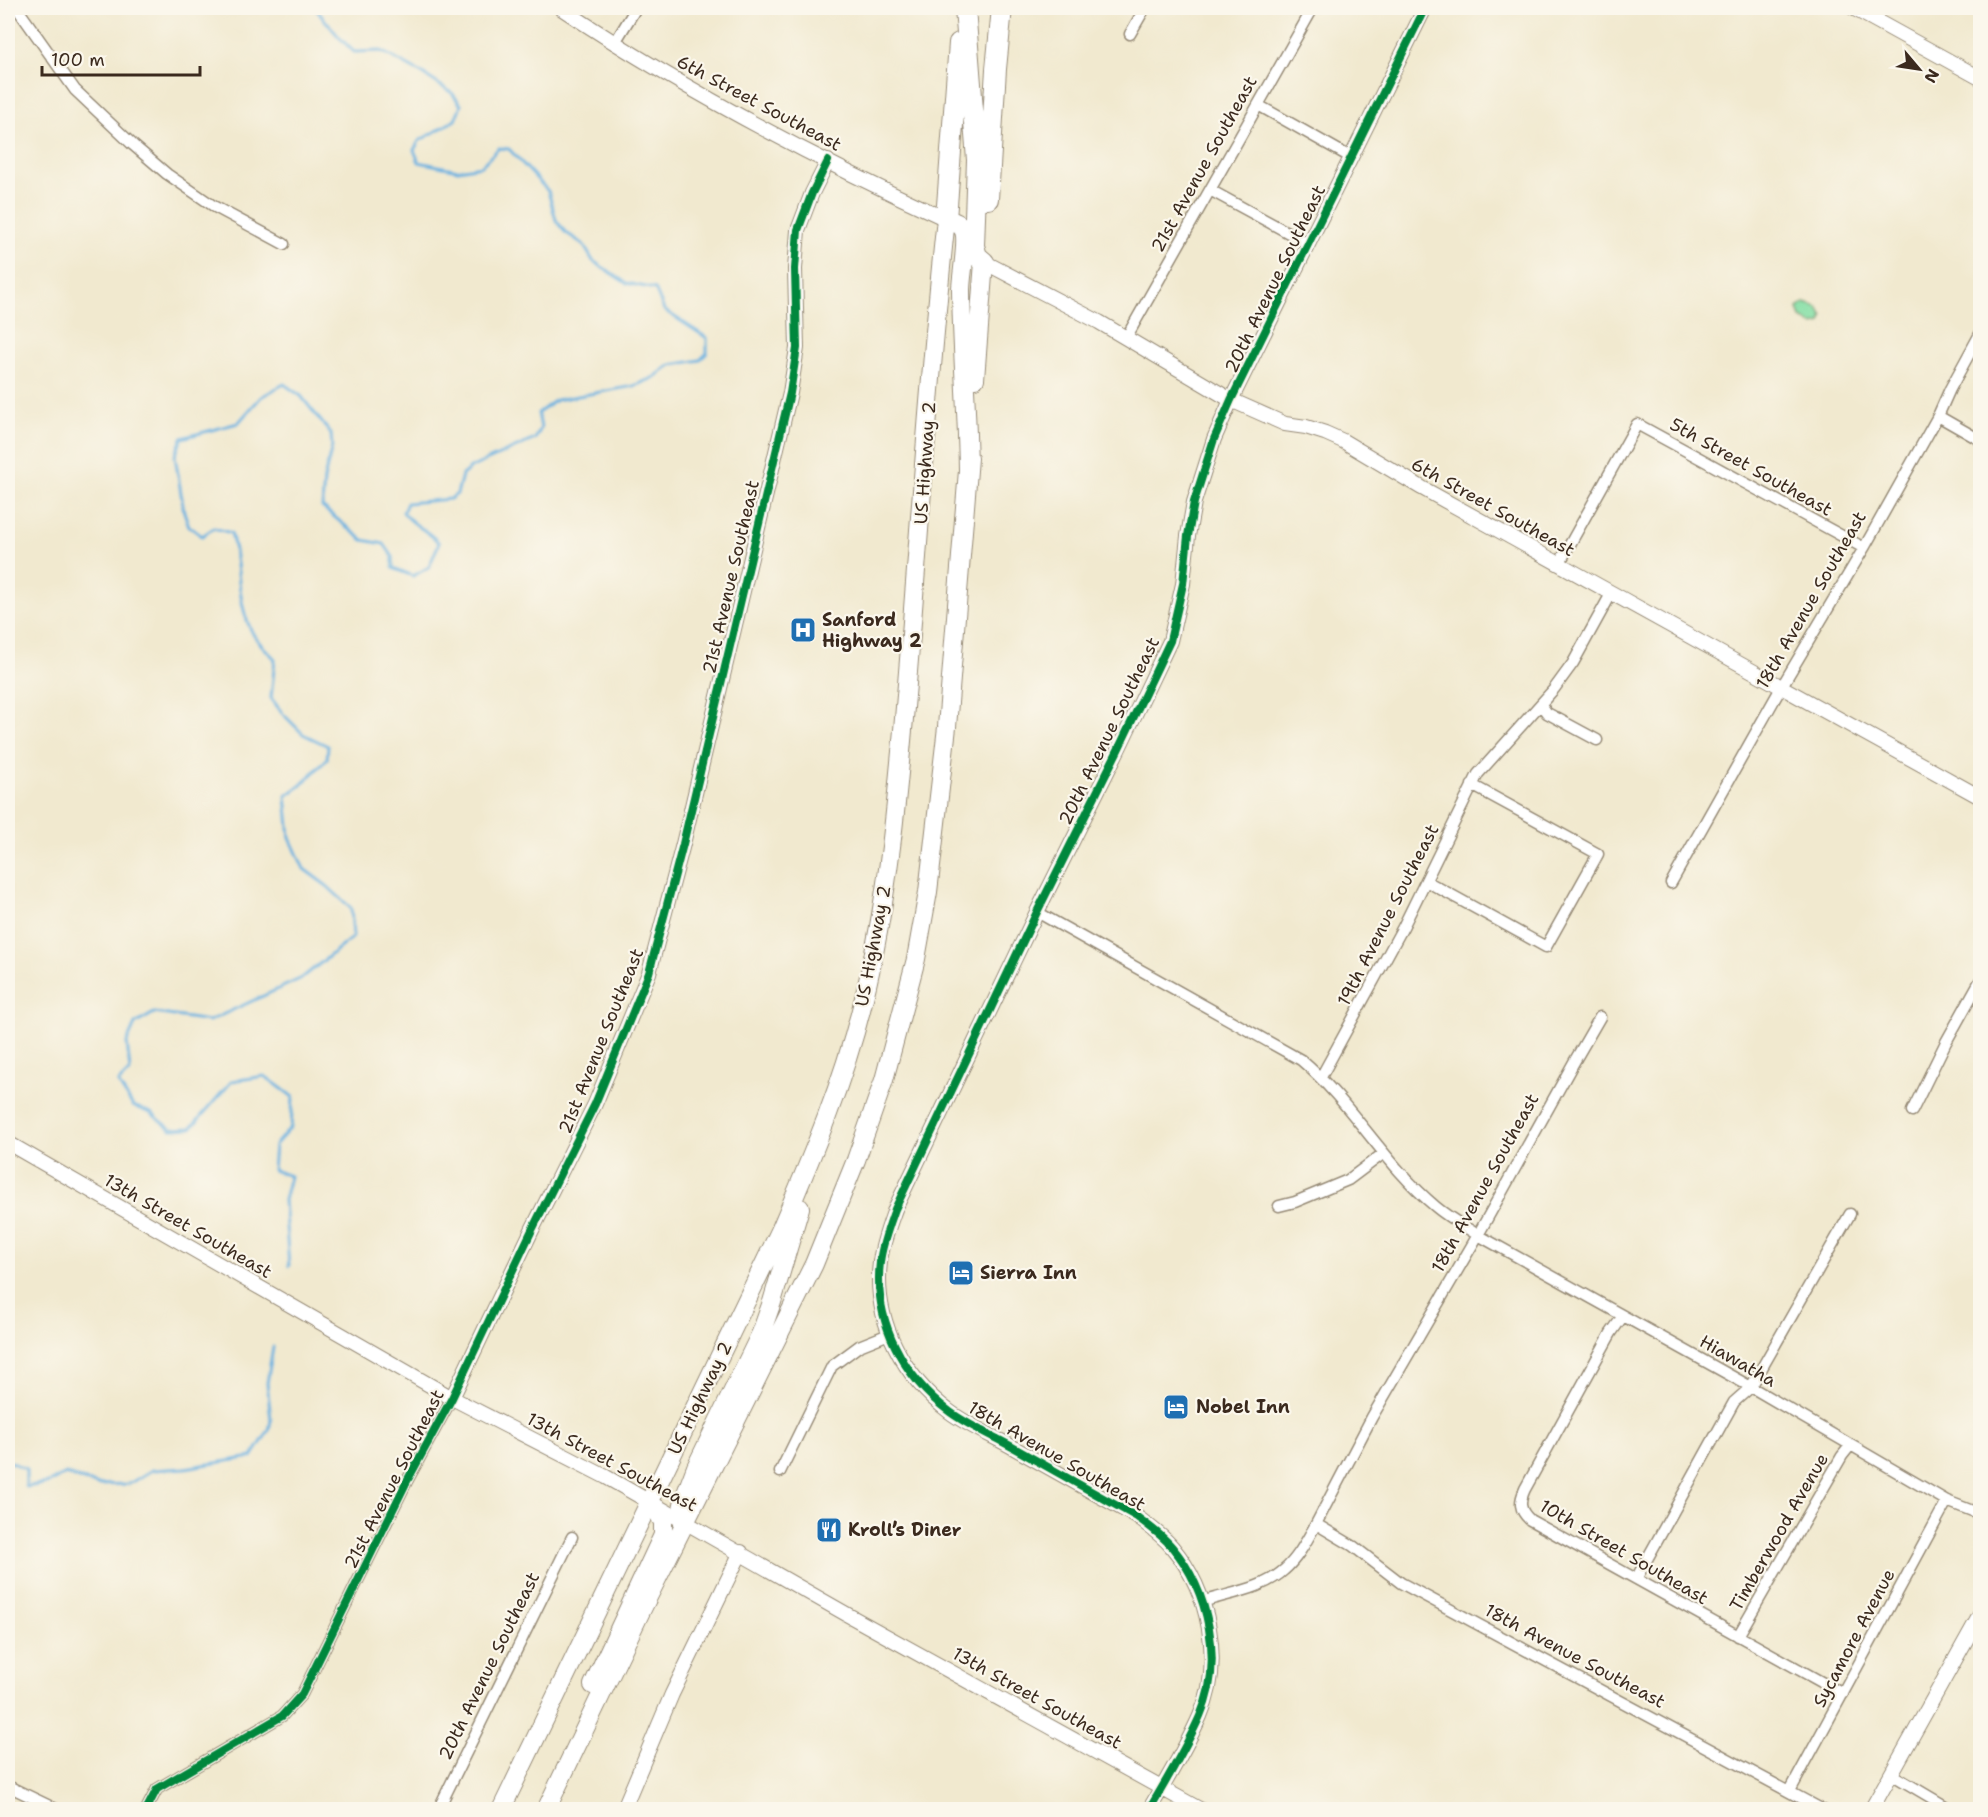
<svg xmlns="http://www.w3.org/2000/svg" width="1988" height="1817" viewBox="0 0 1988 1817" font-family="'Shantell Sans',sans-serif">
<style>
.green{fill:#85dfa5;stroke:#608462;stroke-width:1.5}
.lines{fill:none;stroke-linecap:round;stroke-linejoin:round}
.stream{stroke:#69b1e0;stroke-width:3}
.minor-casing{stroke:#968a76;stroke-width:13}
.tertiary-casing{stroke:#968a76;stroke-width:16}
.trunk-casing{stroke:#968a76;stroke-width:20}
.motorway-casing{stroke:#968a76;stroke-width:22}
.minor{stroke:#fff;stroke-width:10}
.tertiary{stroke:#fff;stroke-width:14}
.trunk{stroke:#fff;stroke-width:18}
.motorway{stroke:#fff;stroke-width:20}
.cycleway-casing{stroke:#fbf7ec;stroke-width:11}
.cycleway{stroke:#00873e;stroke-width:8}
.labels{text-anchor:middle;stroke-width:4.5;stroke-linejoin:round;paint-order:stroke}
.street-label{font-size:18px;fill:#3b2a1e;stroke:#fbf7ec}
.poi-label{font-size:18px;font-weight:bold;fill:#3b2a1e;stroke:#fbf7ec;text-anchor:start}
</style>
<rect width="100%" height="100%" fill="#fbf7ec"/>
<filter id="ink" filterUnits="userSpaceOnUse"><feTurbulence type="fractalNoise" baseFrequency=".0167" numOctaves="2"/><feDisplacementMap in="SourceGraphic" scale="12" xChannelSelector="R" yChannelSelector="G"/><feConvolveMatrix kernelMatrix="1 2 1 2 8 2 1 2 1" color-interpolation-filters="sRGB"/></filter>
<filter id="wash" filterUnits="userSpaceOnUse"><feTurbulence type="fractalNoise" baseFrequency=".008" numOctaves="4" result="noise"/><feDisplacementMap in="SourceGraphic" scale="24" xChannelSelector="R" yChannelSelector="G"/><feGaussianBlur stdDeviation="1.35" result="paint"/><feColorMatrix in="noise" values="0 0 0 0 0 0 0 0 0 0 0 0 0 0 0 0 0 1.4 0 .05"/><feComposite in="paint" operator="in"/></filter>
<g filter="url(#wash)">
<rect width="100%" height="100%" fill="#f1e9cf"/>
<path class="green" d="M1805,303L1818,307L1823,317L1821,323L1813,325L1801,318L1798,308Z"/>
<g class="lines">
<path class="stream" d="M289,1266L284,1200L290,1176L273,1170L275,1145L291,1127L293,1097L265,1076L232,1081L191,1128L171,1129L151,1113L133,1106L118,1083L130,1071L127,1042L135,1024L154,1013L209,1021L302,978L353,937L351,908L327,886L304,869L290,838L286,796L300,786L327,759L328,746L303,734L283,714L271,698L275,659C268,651 258,643 253,634C236,603 241,566 231,533L214,528L202,536L189,526L184,512L175,456L182,438L238,423L261,397L284,384L301,396L331,434L332,446L324,479L322,507L363,540L384,544L393,557V568L413,576L429,567L439,543C428,530 413,526 403,512L407,503L450,499L457,494L462,475L472,467L535,439L541,428L538,413L556,400L634,386L653,378L671,365L700,360L707,353V338L664,310L655,289L626,283L593,261L583,244L565,232L556,220L548,191L509,149L499,148L481,166L458,170L419,162L414,150L419,141L455,120L461,105L452,93L423,74L381,51L354,52L339,37L315,8
M8,1461L26,1469V1487L48,1483L66,1474L98,1485L129,1484L152,1470L185,1468L252,1457L269,1430L271,1420L267,1383L273,1347"/>
</g>
</g>
<g filter="url(#ink)">
<g class="lines">
<g class="minor-casing">
<path id="minor" d="M17,8L75,90L133,145L167,174L215,207L284,244
M1130,34L1145,8
M614,44L636,8
M1258,105L1352,158
M1210,190L1309,244
M1126,338L1313,8
M1938,416L1980,440
M1559,564L1637,424L1864,548
M1541,705L1547,713L1597,740
M1426,881L1546,947L1598,854L1472,785
M1671,883L1782,686L1864,548L1938,416L1950,389L1980,334
M1037,912L1301,1060C1352,1103 1384,1164 1436,1207C1449,1218 1464,1226 1478,1235L1751,1387L1947,1501L1980,1514
M1600,1017L1574,1062L1478,1235L1372,1417L1316,1524L1353,1546L1401,1583L1823,1810
M1321,1077L1403,927L1478,774L1554,689L1573,663L1611,594
M1912,1111L1946,1042L1980,981
M1279,1206L1295,1202L1348,1180L1384,1153
M1623,1316L1611,1333L1525,1489C1519,1502 1519,1510 1530,1520L1843,1694
M780,1472L832,1366L859,1346L889,1334
M1636,1579L1734,1402L1751,1387L1850,1214
M1202,1602C1229,1593 1262,1590 1284,1570C1298,1558 1307,1540 1316,1524
M1738,1636L1842,1456L1850,1446
M1891,1774L1952,1810
M8,1786L58,1810
M1790,1791L1947,1501
M146,1810L157,1789L282,1716L302,1694L407,1481L452,1398
M438,1810L572,1537"/>
</g>
<g class="tertiary-casing">
<path id="tertiary" d="M561,8C682,89 813,158 946,219
M1853,8L1980,78
M984,262L1099,322L1231,400L1285,424L1306,427L1325,433L1343,441L1422,488L1980,797
M8,1143L452,1398L606,1477L848,1615L1201,1810
M452,1398L531,1232L595,1104L649,973L683,844L790,393L797,348L795,269L798,230L812,193L828,161
M623,1810L672,1694L741,1552
M1149,1810C1167,1779 1186,1748 1200,1716C1224,1662 1209,1591 1172,1547C1162,1535 1149,1526 1137,1517C1096,1494 1055,1471 1014,1448C993,1436 969,1426 950,1412C904,1378 873,1321 880,1262C882,1244 889,1226 895,1209L1037,912L1118,750L1170,641L1183,584L1188,536L1194,502L1214,439L1231,400L1425,8
M1871,1810L1980,1615"/>
</g>
<g class="trunk-casing">
<path id="trunk" d="M975,379L984,262
M685,1520L682,1509L685,1496L696,1467L761,1333L772,1302L800,1208
M593,1685L663,1535V1522L651,1501
M501,1810L780,1231C812,1156 844,1081 863,1002C889,898 898,790 907,684C920,529 929,373 946,219C953,221 961,223 964,231C968,242 961,276 961,290C962,350 967,409 968,469
M546,1810L642,1609L814,1264L856,1160L884,1080L916,959L928,892L947,727L969,458"/>
</g>
<g class="motorway-casing">
<path id="motorway" d="M965,8L977,160L974,246L977,256L984,262
M988,199L996,69L1002,8
M946,219L959,43"/>
</g>
<use href="#minor" class="minor"/>
<use href="#tertiary" class="tertiary"/>
<use href="#trunk" class="trunk"/>
<use href="#motorway" class="motorway"/>
<g class="cycleway-casing">
<path id="cycleway" d="M146,1810L157,1789L282,1716L302,1694L407,1481L452,1398L531,1232L595,1104L649,973L683,844L790,393L797,348L795,269L798,230L812,193L828,161
M1149,1810C1167,1779 1186,1748 1200,1716C1224,1662 1209,1591 1172,1547C1162,1535 1149,1526 1137,1517C1096,1494 1055,1471 1014,1448C993,1436 969,1426 950,1412C904,1378 873,1321 880,1262C882,1244 889,1226 895,1209L1037,912L1118,750L1170,641L1183,584L1188,536L1194,502L1214,439L1231,400L1425,8"/>
</g>
<use href="#cycleway" class="cycleway"/>
</g>
</g>
<defs>
<g id="hospital-square" transform="scale(1.35)"><rect x="-9" y="-9" width="18" height="18" rx="4" fill="#1f6fb2" stroke="#fbf7ec"/><path d="M-5-5h3v3.5h4V-5h3V5h-3V1.5h-4V5h-3Z" fill="#fff"/></g>
<g id="hotel-square" transform="scale(1.35)"><rect x="-9" y="-9" width="18" height="18" rx="4" fill="#1f6fb2" stroke="#fbf7ec"/><path d="M-6-4.5h1.5V1H6V5H4.5V3h-9V5H-6ZM-4 0a1.8 1.8 0 1 1 3.6 0ZM.5 0V-2.5h3Q6-2.5 6 0Z" fill="#fff"/></g>
<g id="restaurant-square" transform="scale(1.35)"><rect x="-9" y="-9" width="18" height="18" rx="4" fill="#1f6fb2" stroke="#fbf7ec"/><path d="M-5-6h1v4h1v-4h1v4h1v-4h1v5L-1.5 .5V6h-2V.5L-5-1ZM5-6V6H3V1.5H1.5Q1.5-4 5-6Z" fill="#fff"/></g>
</defs>
<g fill-rule="evenodd">
<use href="#hospital-square" x="803" y="630"/>
<use href="#hotel-square" x="961" y="1273"/>
<use href="#hotel-square" x="1176" y="1407"/>
<use href="#restaurant-square" x="829" y="1530"/>
</g>
<g class="labels">
<g class="street-label">
<text transform="translate(759 103) rotate(28)" y="6">6th Street Southeast</text>
<text transform="translate(1204 164) rotate(-61)" y="6">21st Avenue Southeast</text>
<text transform="translate(1275 279) rotate(-64)" y="6">20th Avenue Southeast</text>
<text transform="translate(925 463) rotate(-86)" y="6">US Highway 2</text>
<text transform="translate(1751 467) rotate(29)" y="6">5th Street Southeast</text>
<text transform="translate(1493 507) rotate(29)" y="6">6th Street Southeast</text>
<text transform="translate(731 577) rotate(-77)" y="6">21st Avenue Southeast</text>
<text transform="translate(1811 600) rotate(-60)" y="6">18th Avenue Southeast</text>
<text transform="translate(1109 731) rotate(-64)" y="6">20th Avenue Southeast</text>
<text transform="translate(1388 915) rotate(-63)" y="6">19th Avenue Southeast</text>
<text transform="translate(873 946) rotate(-79)" y="6">US Highway 2</text>
<text transform="translate(601 1041) rotate(-68)" y="6">21st Avenue Southeast</text>
<text transform="translate(1485 1183) rotate(-61)" y="6">18th Avenue Southeast</text>
<text transform="translate(188 1226) rotate(30)" y="6">13th Street Southeast</text>
<text transform="translate(1738 1361) rotate(30)" y="6">Hiawatha</text>
<text transform="translate(700 1398) rotate(-64)" y="6">US Highway 2</text>
<text transform="translate(1057 1456) rotate(30)" y="6">18th Avenue Southeast</text>
<text transform="translate(612 1462) rotate(28)" y="6">13th Street Southeast</text>
<text transform="translate(394 1479) rotate(-63)" y="6">21st Avenue Southeast</text>
<text transform="translate(1779 1532) rotate(-60)" y="6">Timberwood Avenue</text>
<text transform="translate(1624 1552) rotate(30)" y="6">10th Street Southeast</text>
<text transform="translate(1854 1638) rotate(-62)" y="6">Sycamore Avenue</text>
<text transform="translate(1575 1656) rotate(28)" y="6">18th Avenue Southeast</text>
<text transform="translate(489 1666) rotate(-64)" y="6">20th Avenue Southeast</text>
<text transform="translate(1037 1698) rotate(29)" y="6">13th Street Southeast</text>
</g>
<g class="poi-label">
<text x="822" y="626">Sanford<tspan x="822" dy="21">Highway 2</tspan></text>
<text x="980" y="1279">Sierra Inn</text>
<text x="1196" y="1413">Nobel Inn</text>
<text x="848" y="1536">Kroll’s Diner</text>
</g>
</g>
<rect width="1988" height="1817" fill="none" stroke="#fbf7ec" stroke-width="30"/>
<g transform="translate(1919 69) rotate(119)" stroke="#fbf7ec" stroke-width="4.5" paint-order="stroke">
<path d="M0-4.5L10 22L0 15L-10 22Z" fill="#3b2a1e"/>
<text y="-9" font-size="16" font-weight="bold" text-anchor="middle" fill="#3b2a1e">N</text>
</g>
<path d="M42 66v9h158v-9" fill="none" stroke="#3b2a1e" stroke-width="3"/>
<text x="51" y="66" font-size="18" fill="#3b2a1e" stroke="#fbf7ec" stroke-width="4.5" paint-order="stroke">100 m</text>
</svg>
